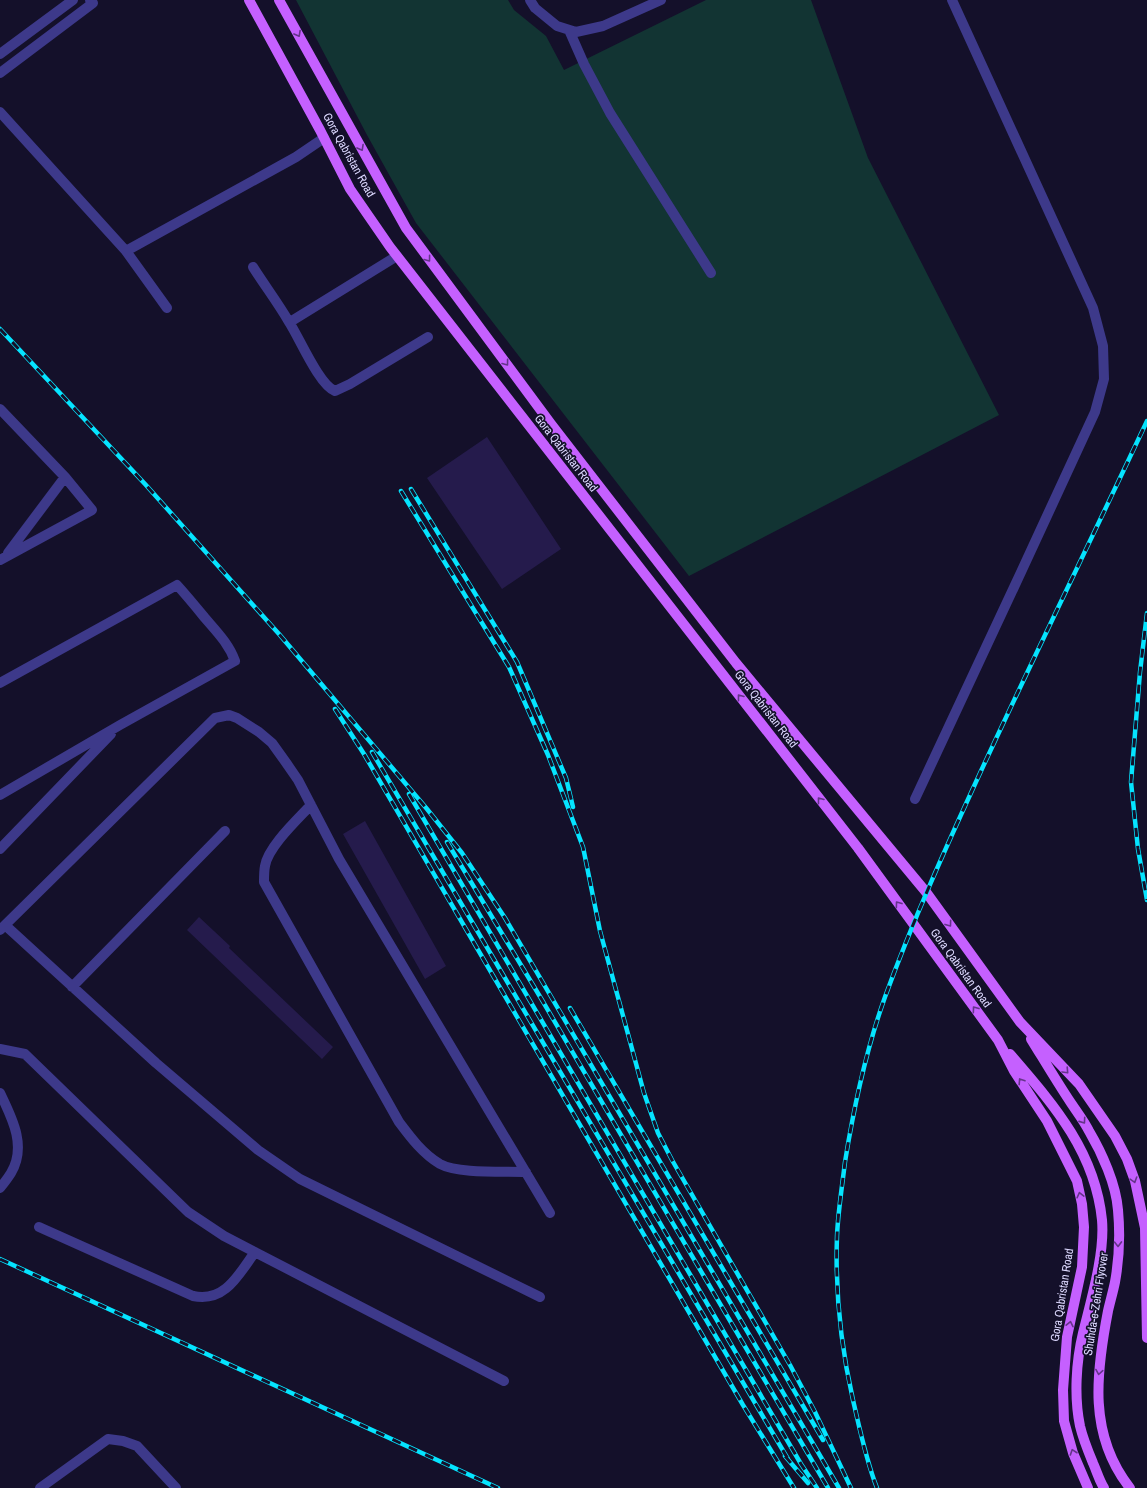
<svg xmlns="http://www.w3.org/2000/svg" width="1147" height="1488" viewBox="0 0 1147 1488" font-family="'Archivo Narrow',sans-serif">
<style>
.green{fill:#123433}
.building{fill:#251b4c}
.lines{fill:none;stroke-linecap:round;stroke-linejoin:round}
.minor{stroke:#3d398a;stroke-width:10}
.major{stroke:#c560ff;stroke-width:10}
.rail-casing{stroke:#05e4ff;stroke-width:4.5}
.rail{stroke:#14102a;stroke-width:3;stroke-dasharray:9;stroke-linecap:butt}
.oneway{stroke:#64348a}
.labels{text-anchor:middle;stroke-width:3.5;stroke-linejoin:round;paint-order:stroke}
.street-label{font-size:12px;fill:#ddd9ff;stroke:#14102a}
</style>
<rect width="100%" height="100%" fill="#14102a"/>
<path class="green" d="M296,0H508L514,10L546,36L564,70L706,0H811L868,158L999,415L689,576L416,223L367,135Z"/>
<path class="building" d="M487,437L561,549L502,589L427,478Z
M365,821L446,966L425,979L343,834Z
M199,917L230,946L229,948L333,1047L322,1059L187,930Z"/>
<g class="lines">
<path class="minor" d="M530,0L535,8L557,26L576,32L603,26L661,0
M569,30L584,64L610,113L711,273
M0,54L73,0
M0,73L93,3L90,0
M0,112L126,251L167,308
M126,251L296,157L324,138
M253,267C265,286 278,303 289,322C299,337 319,385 335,391L350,384L428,337
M290,322L397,256
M0,409L65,477L92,510L0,560
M8,553L65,477
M0,683L177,585C187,596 196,607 205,618C217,632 229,644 235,661L120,725L0,795
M915,799L1022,570L1095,412L1104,379L1103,346L1093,308L952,0
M311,805C297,820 268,847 265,866C264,871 264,877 264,882L399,1122C411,1138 423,1154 440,1164C458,1174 504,1171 526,1172
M0,849L111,734
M5,925L156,1063L258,1150L300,1179L540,1297
M0,930L215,718L229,715L237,718L259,732L272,743L287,764L298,780L339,859L550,1213
M72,987L225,831
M0,1049L25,1054L188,1212L224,1236L504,1381
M0,1093C12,1118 27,1146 11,1173C8,1178 4,1183 0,1188
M39,1227L193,1296C225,1303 239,1274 255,1252
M40,1488L108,1439L123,1441L137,1446L176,1488"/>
<path class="major" d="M249,0L320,130L350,189L390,247L858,848L998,1040L1014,1071L1047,1121L1077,1181L1082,1204L1084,1227L1082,1267L1067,1337L1063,1390L1064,1421L1073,1453L1088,1488
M279,0L406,228L551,424L736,663L926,892L1020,1022L1079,1084L1115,1136L1127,1159L1135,1181L1145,1228L1147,1338
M1031,1039C1044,1060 1057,1082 1071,1103C1077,1112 1084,1121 1089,1131C1102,1153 1116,1184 1118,1210C1120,1232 1119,1260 1115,1282C1113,1292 1110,1302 1108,1311C1096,1373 1088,1435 1130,1488
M1010,1054C1053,1104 1095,1151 1102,1220C1105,1254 1091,1300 1083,1333C1076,1362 1074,1397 1080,1426C1083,1439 1088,1451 1093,1463C1097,1472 1099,1480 1104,1488"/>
<g class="rail-casing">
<path id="rail" d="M0,329L145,484L279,634L427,809L462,853L505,918L839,1488
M411,489L517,662L566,778L573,807
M401,491L509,667L548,755L583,847L600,931L644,1093L658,1133L672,1160L790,1365L815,1412L851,1488
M1147,613L1140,672L1131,782L1138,849L1147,900
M335,709L364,754L743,1405L794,1488
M372,752L788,1459
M409,794L801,1464L817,1488
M447,842L542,1000L828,1488
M570,1008L823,1440
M0,1259L498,1488
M785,1456L808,1483
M877,1488C866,1460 860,1430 853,1400C841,1347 835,1291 837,1236C838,1212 842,1187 845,1162C854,1106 866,1050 885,997C913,920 947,845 981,771C1035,654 1092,538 1147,421"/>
</g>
<use href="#rail" class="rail"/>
</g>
<defs><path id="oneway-chevron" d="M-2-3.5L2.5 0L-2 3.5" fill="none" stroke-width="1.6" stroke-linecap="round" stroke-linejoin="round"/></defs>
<g class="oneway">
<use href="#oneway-chevron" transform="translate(298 34) rotate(61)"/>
<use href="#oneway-chevron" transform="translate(361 148) rotate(61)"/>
<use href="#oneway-chevron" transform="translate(428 259) rotate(53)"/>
<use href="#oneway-chevron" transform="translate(506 363) rotate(53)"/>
<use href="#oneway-chevron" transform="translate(740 697) rotate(-128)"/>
<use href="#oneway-chevron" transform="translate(820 800) rotate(-128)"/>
<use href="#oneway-chevron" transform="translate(898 904) rotate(-126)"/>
<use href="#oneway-chevron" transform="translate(949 924) rotate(54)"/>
<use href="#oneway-chevron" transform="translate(975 1009) rotate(-126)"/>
<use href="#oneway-chevron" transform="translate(1066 1071) rotate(47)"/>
<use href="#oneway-chevron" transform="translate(1021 1081) rotate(-123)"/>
<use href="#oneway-chevron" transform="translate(1083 1121) rotate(55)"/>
<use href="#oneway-chevron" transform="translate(1134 1180) rotate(73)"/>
<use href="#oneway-chevron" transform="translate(1080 1195) rotate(-104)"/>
<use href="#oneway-chevron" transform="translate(1118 1244) rotate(89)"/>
<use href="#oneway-chevron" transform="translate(1070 1324) rotate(-78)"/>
<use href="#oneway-chevron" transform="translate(1099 1372) rotate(99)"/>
<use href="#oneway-chevron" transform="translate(1073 1452) rotate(-109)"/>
</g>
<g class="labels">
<g class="street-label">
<text transform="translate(349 155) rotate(61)" y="4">Gora Qabristan Road</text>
<text transform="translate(566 453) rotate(52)" y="4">Gora Qabristan Road</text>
<text transform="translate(766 709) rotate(52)" y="4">Gora Qabristan Road</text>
<text transform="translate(961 968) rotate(54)" y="4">Gora Qabristan Road</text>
<text transform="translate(1062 1295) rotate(-81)" y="4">Gora Qabristan Road</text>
<text transform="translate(1096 1304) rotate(-81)" y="4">Shuhda-e-Zehri Flyover</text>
</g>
</g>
</svg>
